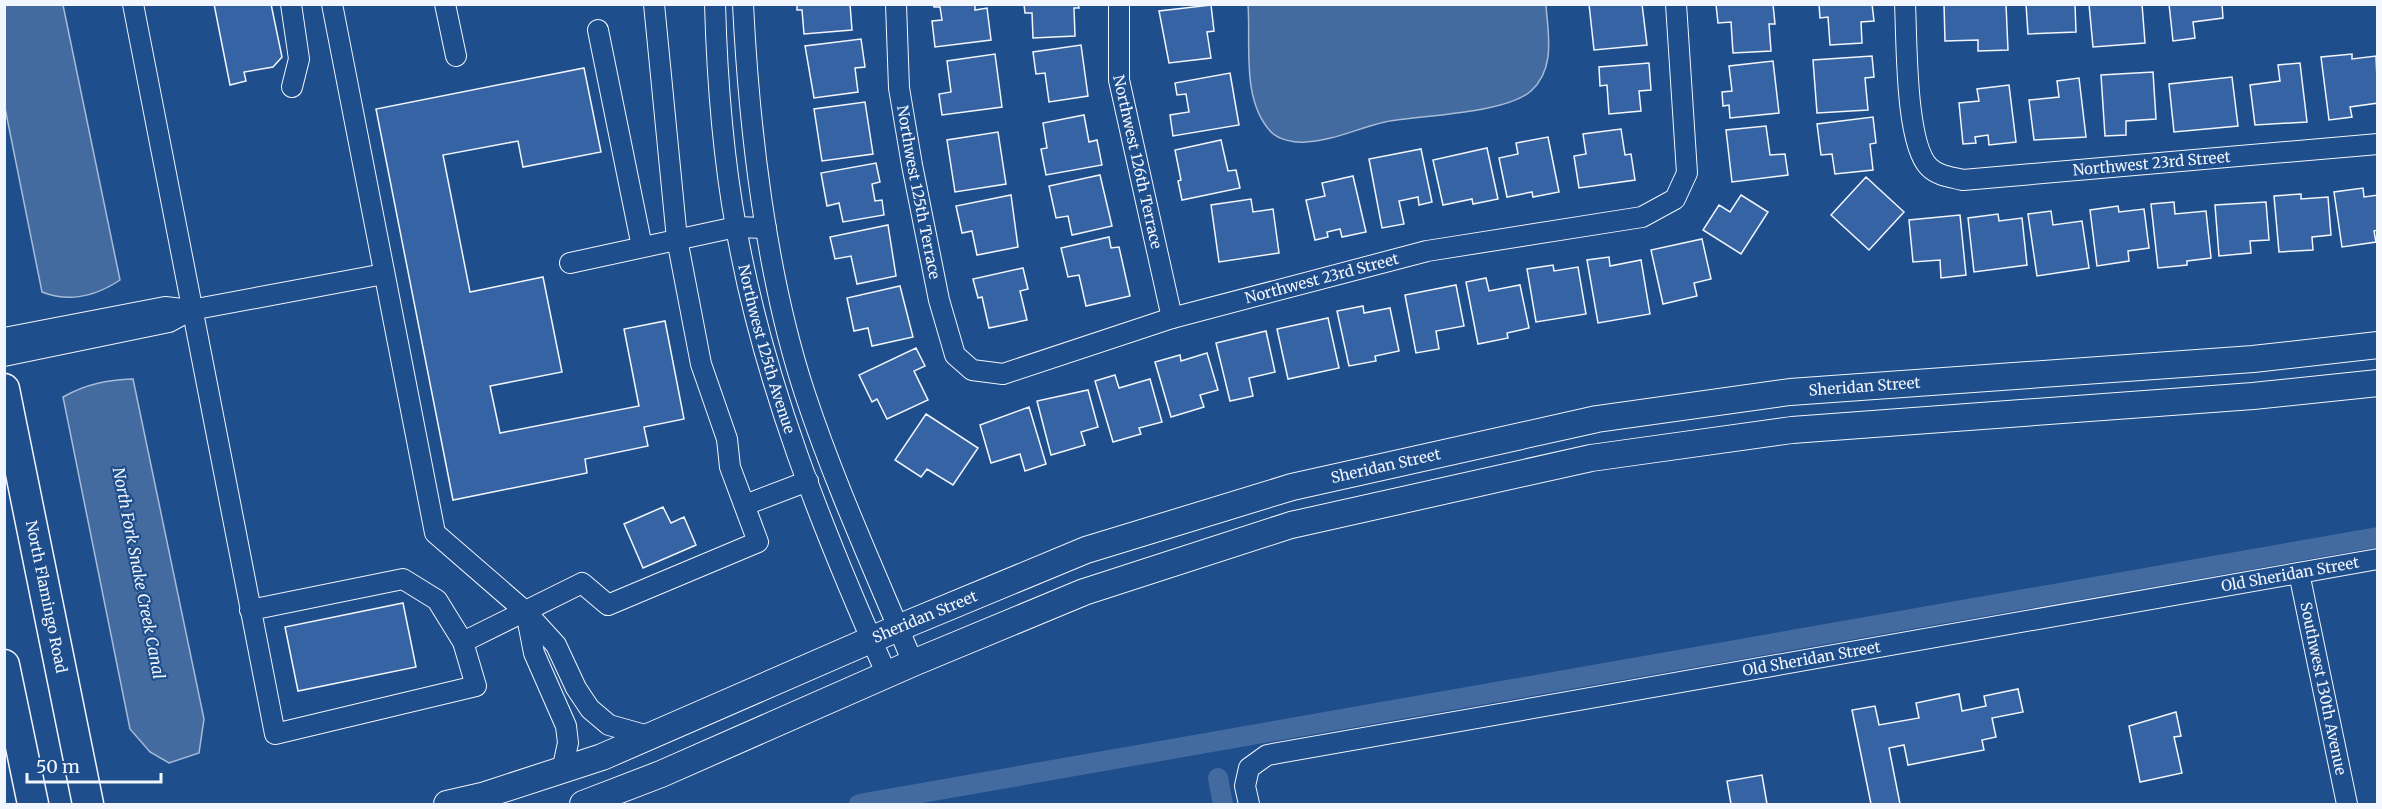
<svg xmlns="http://www.w3.org/2000/svg" width="2382" height="809" viewBox="0 0 2382 809" font-family="Merriweather,serif">
<style>
.water{fill:#446ba0;stroke:#a8bbd7;stroke-width:1.5}
.lines{fill:none;stroke-linecap:round;stroke-linejoin:round}
.canal{stroke:#446ba0;stroke-width:20}
.building{fill:#3563a3;stroke:#f2f6ff;stroke-width:1.5}
.minor-casing{stroke:#f2f6ff;stroke-width:22}
.major-casing{stroke:#f2f6ff;stroke-width:28}
.highway-casing{stroke:#f2f6ff;stroke-width:33}
.minor{stroke:#1f4e8c;stroke-width:20}
.major{stroke:#1f4e8c;stroke-width:26}
.highway{stroke:#1f4e8c;stroke-width:30}
.labels{text-anchor:middle;stroke-width:4.5;stroke-linejoin:round;paint-order:stroke}
.street-label{font-size:15px;fill:#f2f6ff;stroke:#1f4e8c}
.water-label{font-size:16px;font-style:italic;fill:#f2f6ff;stroke:#1f4e8c}
</style>
<rect width="100%" height="100%" fill="#1f4e8c"/>
<path class="water" d="M4,5H63L120,280C96,296 70,303 42,292L5,108Z
M1248,5H1546C1548,34 1556,68 1531,91C1505,114 1421,115 1385,122C1358,128 1333,141 1305,142C1295,143 1279,140 1271,132C1241,100 1251,44 1248,5Z
M133,379L204,719L199,753L169,763L150,752L130,729L63,397C86,384 107,380 133,379Z"/>
<g class="lines">
<path class="canal" d="M1218,778L1223,804
M859,804L2378,537"/>
</g>
<path class="building" d="M214,4H271L282,57L273,67L244,72L246,81L230,85Z
M797,4H850L852,30L804,34L802,10H797Z
M933,4H975V10L987,8L991,40L935,47L932,21L942,20L940,7H934Z
M1024,4H1078L1079,8H1074L1075,36L1033,38L1032,13H1025Z
M1589,4H1642L1647,45L1594,50Z
M1716,4H1773L1775,24H1769L1771,51L1733,53L1731,22L1718,23Z
M1819,4H1872L1874,21L1861,22L1862,43L1830,45L1828,17L1820,18Z
M1944,4H2006L2008,50L1978,51V40L1945,41Z
M2026,4H2075L2076,32L2028,34Z
M2089,4H2142L2145,43L2093,47Z
M2169,4H2222L2223,18L2193,22L2195,38L2173,41Z
M1211,5L1214,31L1207,32L1211,58L1169,63L1159,11Z
M861,39L865,67L855,68L858,92L814,98L805,46Z
M1081,45L1088,96L1049,102L1045,73L1036,74L1033,52Z
M995,54L1002,107L942,115L939,94L951,92L947,61Z
M2352,54V59L2376,56L2378,103L2350,107L2352,117L2329,120L2321,57Z
M1872,56L1874,77L1865,78L1868,110L1817,113L1813,60Z
M1773,61L1779,113L1730,118L1729,105L1723,106L1722,92L1732,91L1729,66Z
M1649,63L1651,90L1639,91L1641,111L1609,114L1607,85L1600,86L1599,67Z
M2300,63L2307,122L2255,125L2250,85L2280,81L2278,65Z
M584,68L601,152L523,167L518,141L443,155L470,292L543,277L562,372L490,386L500,433L639,406L624,329L665,321L684,419L644,427L648,446L585,459L587,473L453,500L376,109Z
M2153,72L2156,119L2126,121V135L2105,136L2101,75Z
M1230,73L1239,125L1173,136L1170,115L1189,112L1186,94L1177,95L1175,83Z
M2232,77L2238,126L2174,132L2169,84Z
M2079,78L2086,137L2034,140L2029,100L2059,97L2057,81Z
M2009,85L2016,142L1989,145L1988,135L1975,137L1976,143L1963,144L1959,103L1979,101L1977,89Z
M865,102L873,154L822,161L814,109Z
M1084,115L1089,142L1097,140L1102,165L1046,175L1041,149L1047,148L1043,123Z
M1873,117L1876,143L1870,144L1873,170L1835,174L1832,154L1821,155L1817,124Z
M1766,126L1770,155L1785,154L1788,175L1732,182L1726,130Z
M1621,129L1625,155L1631,154L1635,180L1579,188L1574,156L1586,154L1583,134Z
M998,132L1006,184L955,192L947,140Z
M1548,137L1559,192L1533,197L1532,192L1507,197L1499,158L1518,154L1516,143Z
M1221,140L1228,171L1236,170L1240,188L1182,200L1178,181L1181,180L1175,150Z
M1487,148L1498,199L1473,204L1472,199L1443,205L1433,160Z
M1421,149L1432,202L1419,205L1418,197L1399,201L1404,224L1382,228L1369,159Z
M876,163L880,182L872,184L875,201L882,200L884,215L843,222L839,203L827,206L821,173Z
M1100,175L1112,226L1072,235L1068,216L1056,218L1049,186Z
M1353,176L1366,232L1342,237L1340,229L1327,232L1328,237L1315,240L1306,200L1325,196L1322,183Z
M1866,177L1904,212L1869,250L1831,215Z
M2363,188L2364,197L2378,195V230L2374,231L2376,242L2342,247L2334,192Z
M2301,194V199L2328,197L2331,235L2312,237L2313,250L2279,252L2274,196Z
M1011,195L1018,247L977,255L972,231L962,233L956,206Z
M1741,195L1768,212L1741,254L1703,230L1719,205L1730,212Z
M1251,199L1253,212L1273,209L1279,253L1219,262L1211,205Z
M2174,202L2175,214L2206,211L2211,258L2187,261V265L2158,268L2151,204Z
M2266,202L2269,240L2250,241L2251,253L2219,256L2215,205Z
M2118,206L2119,212L2144,209L2149,248L2128,251L2129,261L2097,266L2090,210Z
M2051,211L2053,225L2082,221L2089,268L2037,276L2028,214Z
M1998,214L1999,221L2022,218L2027,265L1974,272L1968,218Z
M1960,215L1966,275L1941,278L1940,260L1913,262L1909,220Z
M888,225L896,276L857,284L851,256L835,259L830,237Z
M1109,237L1111,248L1119,247L1130,296L1086,306L1079,275L1068,277L1061,248Z
M1702,239L1711,279L1694,283L1697,296L1663,304L1651,250Z
M1609,257L1610,266L1641,260L1650,314L1598,323L1587,260Z
M1553,265L1554,271L1578,267L1586,314L1536,322L1527,269Z
M1023,268L1028,289L1020,291L1027,320L989,328L982,297L978,298L973,279Z
M1486,278L1489,291L1520,285L1529,328L1507,333L1508,338L1478,344L1466,282Z
M1456,285L1464,326L1436,331L1439,349L1416,353L1405,295Z
M900,286L913,337L872,346L868,328L854,331L847,298Z
M1363,306L1364,313L1390,308L1399,351L1375,356L1376,361L1349,366L1337,311Z
M1328,318L1339,368L1288,379L1277,329Z
M1266,331L1275,372L1249,378L1253,396L1230,401L1216,343Z
M916,348L925,366L914,371L928,400L887,419L877,399L872,402L859,375Z
M1207,353L1218,390L1200,395L1204,407L1171,417L1155,362L1180,355L1181,361Z
M1115,375L1119,388L1150,379L1162,422L1139,428L1141,434L1113,442L1095,381Z
M1088,390L1098,427L1081,432L1085,445L1051,455L1037,401Z
M1029,407L1046,464L1025,471L1020,454L991,463L980,425Z
M926,414L978,448L953,485L927,469L921,477L895,460Z
M663,507L671,523L684,517L696,545L643,568L624,524Z
M403,603L416,667L298,691L285,627Z
M2018,689L2023,712L1992,718L1996,737L1982,740L1984,750L1908,765L1904,745L1889,748L1900,804H1871L1852,710L1875,706L1879,725L1919,718L1916,703L1959,694L1962,711L1986,706L1984,696Z
M2176,712L2181,736L2174,737L2182,773L2140,782L2129,726Z
M1762,775L1767,804H1731L1727,781Z"/>
<g class="lines">
<g class="minor-casing">
<g id="minor">
<path d="M133,4L275,734L476,686L463,642L437,600L403,579L250,610"/>
<path d="M291,4L299,59L292,87"/>
<path d="M332,4L435,533L526,612L556,645L576,688L590,709L609,725L652,737"/>
<path d="M445,4L456,56"/>
<path id="s1" d="M715,4C717,76 723,156 736,227C763,382 823,531 887,675"/>
<path d="M743,4C749,128 766,276 805,394C835,485 876,574 913,663"/>
<path id="s2" d="M896,4L899,88L912,165L939,300L955,355L972,370L1003,374L1172,318L1427,251L1642,217L1675,199L1687,173L1676,4"/>
<path id="s3" d="M1119,4V80L1172,318"/>
<path id="s4" d="M1905,4C1907,40 1905,143 1929,167C1938,176 1951,177 1963,180L2378,144"/>
<path d="M598,30L642,247"/>
<path d="M570,263L736,227L766,228"/>
<path d="M4,338L165,307L191,310L384,274"/>
<path d="M4,356L169,322L191,310"/>
<path d="M745,505L808,481"/>
<path id="s5" d="M2299,573L2347,804"/>
<path d="M526,612L534,653L566,726L568,743L562,771"/>
<path d="M463,642L582,583L608,605L758,542L730,467L727,439L701,364L677,239L654,4"/>
<path id="s6" d="M1249,804L1245,786L1249,768L1267,755L2378,559"/>
</g>
</g>
<g class="major-casing">
<g id="major">
<path id="s7" d="M447,804L482,796L602,757L898,628L1086,550L1292,487L1597,419L1790,392L2253,359L2378,345"/>
<path d="M583,804L661,774L913,663L1084,592L1291,525L1591,458L1792,430L2253,396L2378,383"/>
</g>
</g>
<g class="highway-casing">
<g id="highway">
<path id="s8" d="M4,389L88,804"/>
<path d="M4,665L33,804"/>
</g>
</g>
<use href="#minor" class="minor"/>
<use href="#major" class="major"/>
<use href="#highway" class="highway"/>
</g>
<g class="labels">
<g class="street-label">
<text dy="5" stroke="none"><textPath href="#s3" startOffset="160">Northwest 126th Terrace</textPath></text>
<text dy="5" stroke="none"><textPath href="#s4" startOffset="393">Northwest 23rd Street</textPath></text>
<text dy="5" stroke="none"><textPath href="#s2" startOffset="190">Northwest 125th Terrace</textPath></text>
<text dy="5" stroke="none"><textPath href="#s2" startOffset="744">Northwest 23rd Street</textPath></text>
<text dy="5" stroke="none"><textPath href="#s1" startOffset="350">Northwest 125th Avenue</textPath></text>
<text dy="5" stroke="none"><textPath href="#s7" startOffset="1486">Sheridan Street</textPath></text>
<text dy="5" stroke="none"><textPath href="#s7" startOffset="1000">Sheridan Street</textPath></text>
<text dy="5" stroke="none"><textPath href="#s6" startOffset="1098">Old Sheridan Street</textPath></text>
<text dy="5" stroke="none"><textPath href="#s8" startOffset="212">North Flamingo Road</textPath></text>
<text dy="5" stroke="none"><textPath href="#s7" startOffset="514">Sheridan Street</textPath></text>
<text dy="5" stroke="none"><textPath href="#s6" startOffset="612">Old Sheridan Street</textPath></text>
<text dy="5" stroke="none"><textPath href="#s5" startOffset="118">Southwest 130th Avenue</textPath></text>
</g>
<g class="water-label">
<text transform="translate(139 573) rotate(79)" y="6">North Fork Snake Creek Canal</text>
</g>
</g>
<rect width="2382" height="809" fill="none" stroke="#f2f6ff" stroke-width="12"/>
<path d="M27 773v9h134v-9" fill="none" stroke="#f2f6ff" stroke-width="3"/>
<text x="36" y="773" font-size="18" fill="#f2f6ff" stroke="#1f4e8c" stroke-width="4.5" paint-order="stroke">50 m</text>
</svg>
